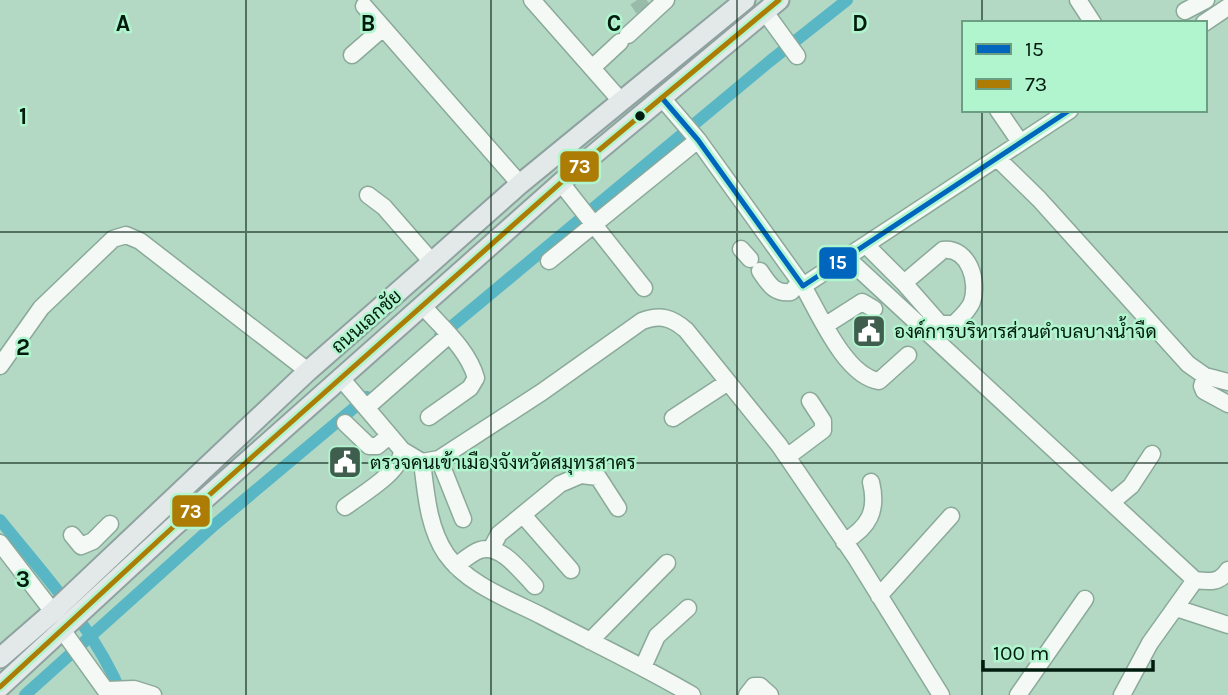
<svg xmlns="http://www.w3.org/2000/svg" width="1228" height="695" viewBox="0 0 1228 695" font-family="Karla,Sarabun,sans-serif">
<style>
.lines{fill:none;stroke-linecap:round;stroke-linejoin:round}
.canal{stroke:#59b6c5;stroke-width:12}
.minor-tunnel{stroke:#98bca9;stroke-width:16;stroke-dasharray:16 8;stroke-linecap:butt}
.minor-casing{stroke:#8ba999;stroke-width:19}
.major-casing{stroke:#8fa2a0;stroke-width:23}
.minor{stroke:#f4f9f6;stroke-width:16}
.major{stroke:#e3e8e9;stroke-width:19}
.bus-1-casing{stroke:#b1f5cf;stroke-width:10}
.bus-2-casing{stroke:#b1f5cf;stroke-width:10}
.bus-1{stroke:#0065bd;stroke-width:5}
.bus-2{stroke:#ad7c04;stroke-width:5}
.grid{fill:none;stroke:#011b0e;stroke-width:2;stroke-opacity:0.55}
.bus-dot{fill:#011b0e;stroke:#b1f5cf;stroke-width:2.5}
.labels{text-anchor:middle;stroke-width:5;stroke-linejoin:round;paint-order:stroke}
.street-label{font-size:19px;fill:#011b0e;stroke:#b1f5cf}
.poi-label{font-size:19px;fill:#011b0e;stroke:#b1f5cf;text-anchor:start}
.grid-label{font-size:23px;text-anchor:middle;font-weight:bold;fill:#011b0e;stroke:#b1f5cf;stroke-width:5;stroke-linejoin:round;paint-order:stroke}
.line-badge{stroke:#b1f5cf;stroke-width:2.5}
.badge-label{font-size:19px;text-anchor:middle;font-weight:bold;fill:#fff}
</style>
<rect width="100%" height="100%" fill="#b3d9c4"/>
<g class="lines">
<path class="canal" d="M440,336L770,61L847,0
M0,520C44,575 95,629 122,695
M25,695L212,527L367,397"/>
<path class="minor-tunnel" d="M637,0L643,9"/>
<g class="minor-casing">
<path id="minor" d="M532,0L621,101
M1078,0L1093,23
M364,6L520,184
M1185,11L1206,0
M765,12L797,56
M1204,23L1228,7
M628,35L666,0
M352,55L383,28
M592,68L620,42
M662,98L698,140L803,286L1070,110
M998,110L1020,142
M997,158L1039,199L1188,364L1205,376L1228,382
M561,183L644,288
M368,195L384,207L432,262
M866,245L904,283L940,324H954C960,318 969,310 972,302C979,282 969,247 943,250L904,283
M741,249L750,259
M846,257L1195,580L1150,643L1122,695
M549,261L698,140
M760,271C769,284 774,294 791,292L800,282
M803,286C819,313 845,376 879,381L908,355
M422,305C441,327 468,349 476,378L470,388L429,417
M826,325L862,302L874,309
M0,366L41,308L113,239L126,235L140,241L308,371
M1205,376L1202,386L1204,391L1228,404
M340,377L402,450L422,462L439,459L542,392L642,321C661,314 672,318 686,330L779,445L856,558L941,695
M366,408L449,335
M673,418L728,382
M345,423L369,446H377L389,436
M787,457L823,430V421L810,401
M439,459L463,519
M422,462C426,493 428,527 446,554C467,584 508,599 540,615C591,642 643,666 692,695
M1112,502L1131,486L1152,454
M345,507C362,494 402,472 402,450
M523,515L571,570
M72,535L81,546L93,541L110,524
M844,542C869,527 878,511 871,482
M0,543L53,612
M491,549L499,534L560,484L581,475L598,477L618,508
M456,566C463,561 471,553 480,550C501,543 522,573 535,586
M1195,580C1210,582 1220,583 1228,570
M879,596L951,516
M1176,608L1228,625
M63,631L109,695
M590,641L667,563
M643,667L657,636L688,608
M107,690L134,689L153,695
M747,695L754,686H760L770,695
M1018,695L1085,599"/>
</g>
<g class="major-casing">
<path id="major" d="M0,658L53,612L308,371L432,262L520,184L745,0
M0,687L171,529L574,171L779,0"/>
</g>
<use href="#minor" class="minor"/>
<use href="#major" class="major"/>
<g class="bus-1-casing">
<path id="bus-1" d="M662,98L698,140L803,286L1070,110"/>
</g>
<g class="bus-2-casing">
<path id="bus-2" d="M0,687L171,529L574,171L779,0"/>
</g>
<use href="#bus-1" class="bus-1"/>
<use href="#bus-2" class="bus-2"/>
</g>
<path class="grid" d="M246,0V695M491,0V695M737,0V695M982,0V23M982,110V695M0,232H1228M0,463H1228"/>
<defs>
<g id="civic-square" transform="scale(1.75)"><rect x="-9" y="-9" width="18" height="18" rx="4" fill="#3f5e4e" stroke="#b1f5cf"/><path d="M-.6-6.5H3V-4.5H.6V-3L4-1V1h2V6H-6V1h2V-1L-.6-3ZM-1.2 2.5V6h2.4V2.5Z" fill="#fff"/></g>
</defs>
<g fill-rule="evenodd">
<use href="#civic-square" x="869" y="331"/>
<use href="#civic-square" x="345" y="462"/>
</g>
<circle class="bus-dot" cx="640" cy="116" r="6"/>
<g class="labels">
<g class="street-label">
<text transform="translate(366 321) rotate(-41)" y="7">ถนนเอกชัย</text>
</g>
<g class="poi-label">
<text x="894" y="338">องค์การบริหารส่วนตำบลบางน้ำจืด</text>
<text x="370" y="469">ตรวจคนเข้าเมืองจังหวัดสมุทรสาคร</text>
</g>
</g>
<g class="grid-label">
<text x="123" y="31">A</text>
<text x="368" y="31">B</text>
<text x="614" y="31">C</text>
<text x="860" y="31">D</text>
<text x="23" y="124">1</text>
<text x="23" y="355">2</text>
<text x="23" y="587">3</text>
</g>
<g class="line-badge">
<rect x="559" y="150" width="41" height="33" rx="7" fill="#ad7c04"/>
<rect x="818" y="246" width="40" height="34" rx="7" fill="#0065bd"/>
<rect x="171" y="494" width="40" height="34" rx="7" fill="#ad7c04"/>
</g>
<g class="badge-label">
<text x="580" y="173">73</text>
<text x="838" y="269">15</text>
<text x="191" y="518">73</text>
</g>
<rect x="962" y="21" width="245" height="91" fill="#b1f5cf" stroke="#6b9e82" stroke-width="2"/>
<rect x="976" y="44" width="35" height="10" fill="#0065bd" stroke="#6b9e82" stroke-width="2"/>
<text x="1025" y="56" font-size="21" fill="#011b0e">15</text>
<rect x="976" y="79" width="35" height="10" fill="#ad7c04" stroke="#6b9e82" stroke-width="2"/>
<text x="1025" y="91" font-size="21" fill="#011b0e">73</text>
<path d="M983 660v10h170v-10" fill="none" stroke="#011b0e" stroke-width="3.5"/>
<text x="993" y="660" font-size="21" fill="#011b0e" stroke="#b1f5cf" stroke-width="5" paint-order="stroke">100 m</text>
</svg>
